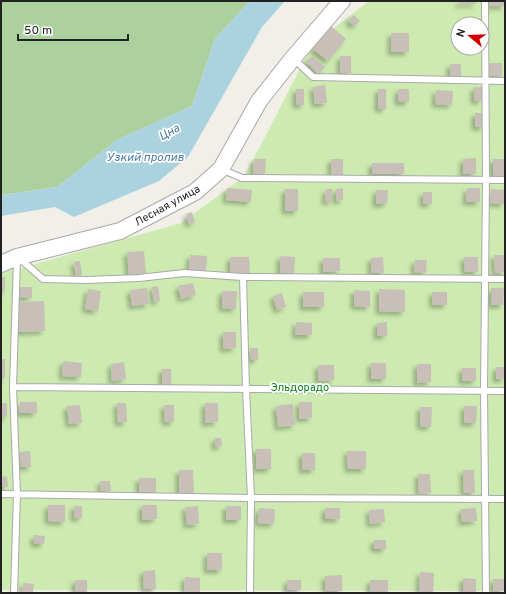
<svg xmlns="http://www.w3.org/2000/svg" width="506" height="594" viewBox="0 0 506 594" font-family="Overpass,sans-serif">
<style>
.grass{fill:#cdebb0;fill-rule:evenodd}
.forest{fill:#add19e}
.water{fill:#aad3df}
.building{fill:#c7bfb8;filter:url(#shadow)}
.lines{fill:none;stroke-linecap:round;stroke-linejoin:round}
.service-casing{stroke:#a9a9a9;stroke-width:8}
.tertiary-casing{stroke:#a9a9a9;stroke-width:18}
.service{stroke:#fff;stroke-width:6}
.tertiary{stroke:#fff;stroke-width:16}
.labels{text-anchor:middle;stroke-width:3.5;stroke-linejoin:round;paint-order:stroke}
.street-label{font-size:11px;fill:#222;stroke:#fff}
.park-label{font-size:11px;fill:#0c8416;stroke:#fff}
.water-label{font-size:12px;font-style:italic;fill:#4a7aab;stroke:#fff}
</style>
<defs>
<filter id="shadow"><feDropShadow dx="-3.5" dy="3.5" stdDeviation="2" flood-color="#0004"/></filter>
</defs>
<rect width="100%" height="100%" fill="#f2efe9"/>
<path class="grass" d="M369,1H505V591L1,590V268H21L181,223L242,178L261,145L312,45ZM458,24H482V48H458Z"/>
<path class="forest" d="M1,1H250L215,39L192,106L117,140L57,187L1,195Z"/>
<path class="water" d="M250,1H285L262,27L188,157L159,181L74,217L55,207L1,216V195L57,187L117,140L192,106L215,39Z"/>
<path class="building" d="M459,1H476V4H459Z
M490,1H505V6H490Z
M354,15L360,21L354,26L348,20Z
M331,26L346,39L328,61L313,49Z
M391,33H409V52H391Z
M312,56L325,67L318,74L306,62Z
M340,56H351V73H340Z
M488,63H502V76H488Z
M450,64H461V77H450Z
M325,85L327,103L315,104L313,87Z
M474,87H482V101H474Z
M296,89H304V105H296Z
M378,89H386V109H378Z
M398,89H409V102H398Z
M436,90L453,91L452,105L435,104Z
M475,113H483L484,127H475Z
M476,158V174H463V159Z
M254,159H266L265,174L253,173Z
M331,159H343V176H331Z
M493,159H505V176L493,175Z
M372,163H404V174H372Z
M227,188L252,190L251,202L226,200Z
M343,188V200L336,201V189Z
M467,188H480V202H466Z
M285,189H298V211H285Z
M326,189H332V202L325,201Z
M491,189L505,190L504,204L490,203Z
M376,190H388L387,204H376Z
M423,192H432V204H423Z
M192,212L195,223L189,224L186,214Z
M144,251L146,273L129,275L127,252Z
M190,255L207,256L206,271L189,269Z
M494,255H504L505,272L495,273Z
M280,256L295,257L294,273H280Z
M230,257H249L250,274H230Z
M383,257L384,273H371V258Z
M464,257H478V272H465Z
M323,258H340V271L323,272Z
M415,260H427L426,273L414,272Z
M80,261L82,275L76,276L74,262Z
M1,277H5V291H1Z
M193,283L196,295L181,299L178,286Z
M158,286L160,301L154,302L152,287Z
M18,287H32V298H18Z
M147,288L149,304L132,306L130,290Z
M491,288H504L503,305H491Z
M88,289L101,291L98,311L85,309Z
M379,289L405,290V312L379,311Z
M354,290L370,291V307L354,306Z
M222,291H237L236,309L222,308Z
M303,292H324V307H303Z
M432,292H447V305H433Z
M282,293L286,307L277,310L273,296Z
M44,301L45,331L18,332V302Z
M296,322L312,323V335H295Z
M387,322V336H377V323Z
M223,332H236V348L223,349Z
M250,348H258V360H251Z
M1,359H5V378L1,379Z
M63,361L82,363L81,377L62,376Z
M124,362L126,379L112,381L111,364Z
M371,363H386V379H371Z
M417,364H431V382L417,383Z
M318,365H334V380L318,381Z
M496,367H505V379H496Z
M462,368H476V381H462Z
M162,369H171V386H162Z
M20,402H37V413H19Z
M299,402H312V418L299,419Z
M1,403H7V417H1Z
M117,403H126L127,422L118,423Z
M205,403H218V422L205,423Z
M293,404L295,425L278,427L276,406Z
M80,405L82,423L69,424L67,406Z
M164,405H174V422H165Z
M464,406H477L476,423H464Z
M420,407H432L431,427L420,426Z
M215,438H221L222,446L215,447Z
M256,449H271V469H256Z
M30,451L31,467H21L20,452Z
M347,451H366V469H348Z
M302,453H315V470H302Z
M179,470H193L194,494H179Z
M463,470H474L475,493H464Z
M418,474H430L431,493L419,494Z
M7,476L8,487H1V477Z
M139,478H156V492H139Z
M100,481H110L111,491H101Z
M48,505H65V522L48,521Z
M142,505H157V519L142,520Z
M74,506H82V518H74Z
M198,506L199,524L187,525L185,507Z
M226,506H241V520H226Z
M259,508L275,509L274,524L258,523Z
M325,508H340V519H325Z
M476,508L477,521L462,522L461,509Z
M384,509L385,522L370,524L369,510Z
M34,535L45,536L44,544H34Z
M374,540H386V549H374Z
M207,553H222V570H207Z
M155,570L156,589H144L143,571Z
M420,572L434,573L433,593H419Z
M342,575V591H326L325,576Z
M185,577L200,578V592L184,591Z
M463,578L476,579V593H463Z
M493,579H505V591H493Z
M75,580H87V593H75Z
M287,580H301V590H287Z
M370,580H388V592H370Z
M23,583L34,584L33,592L22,591Z"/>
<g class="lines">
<g class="service-casing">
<path id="service" d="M485,1L486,180L484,391L486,593
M294,59L313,77L505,81
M221,169L242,178L505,180
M19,258L43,279L86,280L139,278L184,273L243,277L505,279
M243,277L246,389L251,498L250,593
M13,387L505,391
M1,494L251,498L505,499
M14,593L17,494L13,387L17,259"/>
</g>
<g class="tertiary-casing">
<path id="tertiary" d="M1,264L17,257L120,231L195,192L221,169L259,101L293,58L342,1"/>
</g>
<use href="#service" class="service"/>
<use href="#tertiary" class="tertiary"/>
</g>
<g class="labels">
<g class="street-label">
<text transform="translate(167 205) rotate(-29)" y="4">Лесная улица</text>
</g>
<g class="park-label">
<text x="300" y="391">Эльдорадо</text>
</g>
<g class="water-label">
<text transform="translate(169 132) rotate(-30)" y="4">Цна</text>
<text x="145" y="161">Узкий пролив</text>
</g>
</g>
<rect width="506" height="594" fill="none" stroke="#222222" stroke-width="4"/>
<g transform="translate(470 36) rotate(289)"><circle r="19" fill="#ffffff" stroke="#a7a7a7"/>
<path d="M0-3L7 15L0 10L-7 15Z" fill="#d40000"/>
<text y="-6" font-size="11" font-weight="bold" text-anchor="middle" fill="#222222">N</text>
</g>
<path d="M18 34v6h110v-6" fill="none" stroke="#222222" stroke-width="2"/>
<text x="24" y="34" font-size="12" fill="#222222" stroke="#ffffff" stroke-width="3" paint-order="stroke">50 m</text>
</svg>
